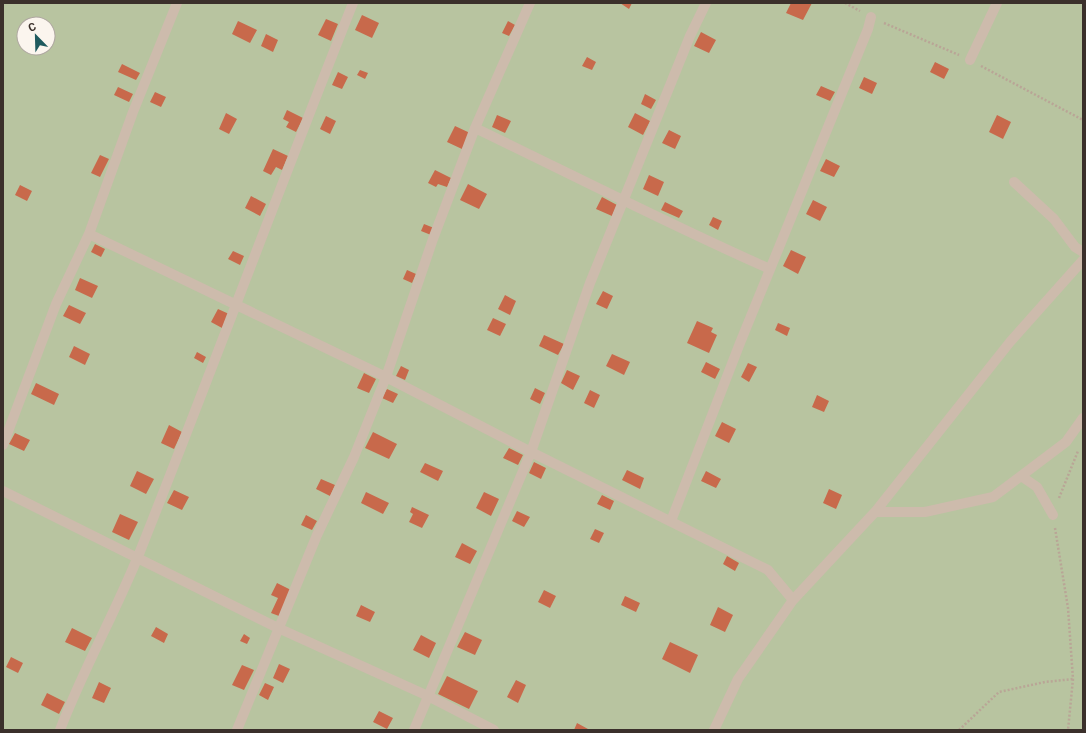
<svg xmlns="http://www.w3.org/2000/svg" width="1086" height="733" viewBox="0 0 1086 733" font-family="Roboto,sans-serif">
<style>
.green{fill:#b8c4a0;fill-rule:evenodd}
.building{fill:#c8694b}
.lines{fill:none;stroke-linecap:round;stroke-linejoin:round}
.path{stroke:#b9a596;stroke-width:2.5;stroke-dasharray:2 2;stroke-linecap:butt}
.minor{stroke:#cdbbac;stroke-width:10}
</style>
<rect width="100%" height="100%" fill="#f4ebe1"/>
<path class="green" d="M3,3H1083V730H3ZM24,24H48V48H24Z"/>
<path class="building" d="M620,3H632L629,9Z
M791,3H812L803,20L786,13Z
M362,15L379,23L372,38L355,30Z
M326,19L338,24L331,41L318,35Z
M238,21L257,30L250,43L232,34Z
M508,21L515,25L509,36L502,33Z
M701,32L716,40L709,53L694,46Z
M266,34L278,40L273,52L261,46Z
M587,57L596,62L592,70L582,66Z
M935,62L949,69L944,79L930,72Z
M122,64L140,73L136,80L118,72Z
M360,70L368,73L365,79L357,75Z
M338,72L348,77L342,89L332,85Z
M864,77L877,83L872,94L859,88Z
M821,86L835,92L830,101L816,95Z
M118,87L133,94L129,102L114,95Z
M155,92L166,97L161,107L150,102Z
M645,94L656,100L651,109L641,104Z
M287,110L303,118L296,132L286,127L289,122L283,119Z
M226,113L237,119L229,134L219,129Z
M635,113L650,121L643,135L628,127Z
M497,115L511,121L505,133L492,127Z
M997,115L1011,122L1003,139L989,132Z
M326,116L336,121L330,134L320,129Z
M455,126L470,133L462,149L447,142Z
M669,130L681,136L675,149L662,143Z
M273,149L288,156L282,170L276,167L271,175L263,171Z
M100,155L109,159L100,177L91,173Z
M826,159L840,166L834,177L820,171Z
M435,170L451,178L447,187L438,184L436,187L428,183Z
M649,175L664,182L658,196L643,189Z
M468,184L487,194L479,209L460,200Z
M20,185L32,191L27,201L15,195Z
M251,196L266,204L260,216L245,208Z
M602,197L617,205L612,216L596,209Z
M813,200L827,207L820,221L806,214Z
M665,202L683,211L679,218L661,210Z
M713,217L722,221L718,230L709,225Z
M424,224L434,228L431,235L421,231Z
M95,244L105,249L101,257L91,252Z
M791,250L806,257L798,274L783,266Z
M233,251L244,256L240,265L228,259Z
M407,270L416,274L412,283L403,279Z
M80,278L98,286L92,298L75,290Z
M603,291L613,296L607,309L596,304Z
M505,295L516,301L510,315L498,309Z
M69,305L86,313L80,324L63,316Z
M218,309L229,314L222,328L211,322Z
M493,318L506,324L500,336L487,330Z
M697,321L713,328L711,332L717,335L709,353L687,343Z
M778,323L790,328L787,336L775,330Z
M544,335L564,344L558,355L539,346Z
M74,346L90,354L85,365L69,357Z
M197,352L206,357L203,363L194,358Z
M612,354L630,362L624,375L606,366Z
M706,362L720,369L715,379L701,372Z
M748,363L757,367L749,382L741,377Z
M401,366L409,370L405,380L396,376Z
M567,370L580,376L573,390L561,383Z
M364,373L376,379L369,393L357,388Z
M36,383L59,394L54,405L31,394Z
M535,388L545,393L540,404L530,399Z
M387,389L398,394L393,403L382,398Z
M590,390L600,395L594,408L584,403Z
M817,395L829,401L824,412L812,407Z
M722,422L736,429L729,443L715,436Z
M169,425L182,432L174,449L161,443Z
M373,432L397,444L389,459L365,448Z
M15,433L30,440L24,451L9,444Z
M509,448L523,455L518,465L503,458Z
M534,462L546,468L541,479L529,473Z
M425,463L443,471L438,481L420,472Z
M627,470L644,478L640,489L622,480Z
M137,471L154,479L146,494L130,486Z
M706,471L721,479L716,488L701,481Z
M321,479L335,485L330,496L316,489Z
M829,489L842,495L836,509L823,503Z
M174,490L189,497L182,510L167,503Z
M366,492L389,503L383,514L361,503Z
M484,492L499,499L491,516L476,508Z
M602,495L614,501L610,510L597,504Z
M412,507L429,515L422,528L409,522L413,514L410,512Z
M517,511L530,517L524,527L512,521Z
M120,514L138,522L129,540L112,532Z
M306,515L317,521L312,530L301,525Z
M595,529L604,533L599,543L590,539Z
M462,543L477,551L470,564L455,557Z
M727,556L739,563L735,571L723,564Z
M277,583L291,590L279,616L271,613L278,598L271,595Z
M544,590L556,596L550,608L538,602Z
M625,596L640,603L636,612L621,605Z
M361,605L375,612L370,622L356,616Z
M718,607L733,615L725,632L710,625Z
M156,627L168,634L164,643L151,636Z
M72,628L92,638L85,651L65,642Z
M465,632L482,640L475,655L457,647Z
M244,634L250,638L247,644L240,641Z
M421,635L436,643L429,658L413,650Z
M670,642L698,655L690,673L662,659Z
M11,657L23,663L18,673L6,667Z
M279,664L290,669L283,683L273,678Z
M242,665L254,670L244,690L232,685Z
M447,676L478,691L469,709L438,694Z
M516,680L526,685L518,703L507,697Z
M99,682L111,688L104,703L92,698Z
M265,683L274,687L268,700L259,695Z
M47,693L65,702L59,714L41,705Z
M379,711L393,718L387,729L373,722Z
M577,723L588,729V730H574Z"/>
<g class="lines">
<path class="path" d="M845,3L860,11
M884,23L959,55
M981,66L1083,120
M1059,498L1078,451
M1055,528L1068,608L1073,679L1068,730
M959,730L999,692L1045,682L1073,679"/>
<path class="minor" d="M970,60L997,3
M475,128C573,175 670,225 770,269
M1014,182L1054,219L1075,247L1083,252
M89,234L386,377L531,452L768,570L793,600
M3,445L56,304L89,234L133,112L177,3
M1021,476L1037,487L1053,515
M3,491L278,628L428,696L494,730
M875,512H925L993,497L1066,442L1083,418
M671,521L740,343L868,29L871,17
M60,730C83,670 115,613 139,554C212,371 280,186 353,3
M237,730L317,535L354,457L386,377L433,239L475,128L530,3
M414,730L531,452L590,283L690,36L706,3
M714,730L738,679L793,600L875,512L1010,342L1083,260"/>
</g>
<rect width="1086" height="733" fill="none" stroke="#3b302b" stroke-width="8"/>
<g transform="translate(36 36) rotate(337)"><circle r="19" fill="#fbf5ee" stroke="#aea6a0"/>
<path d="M0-3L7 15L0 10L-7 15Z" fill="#1f5a5e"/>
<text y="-6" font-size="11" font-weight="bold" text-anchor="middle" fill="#3b302b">С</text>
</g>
</svg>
